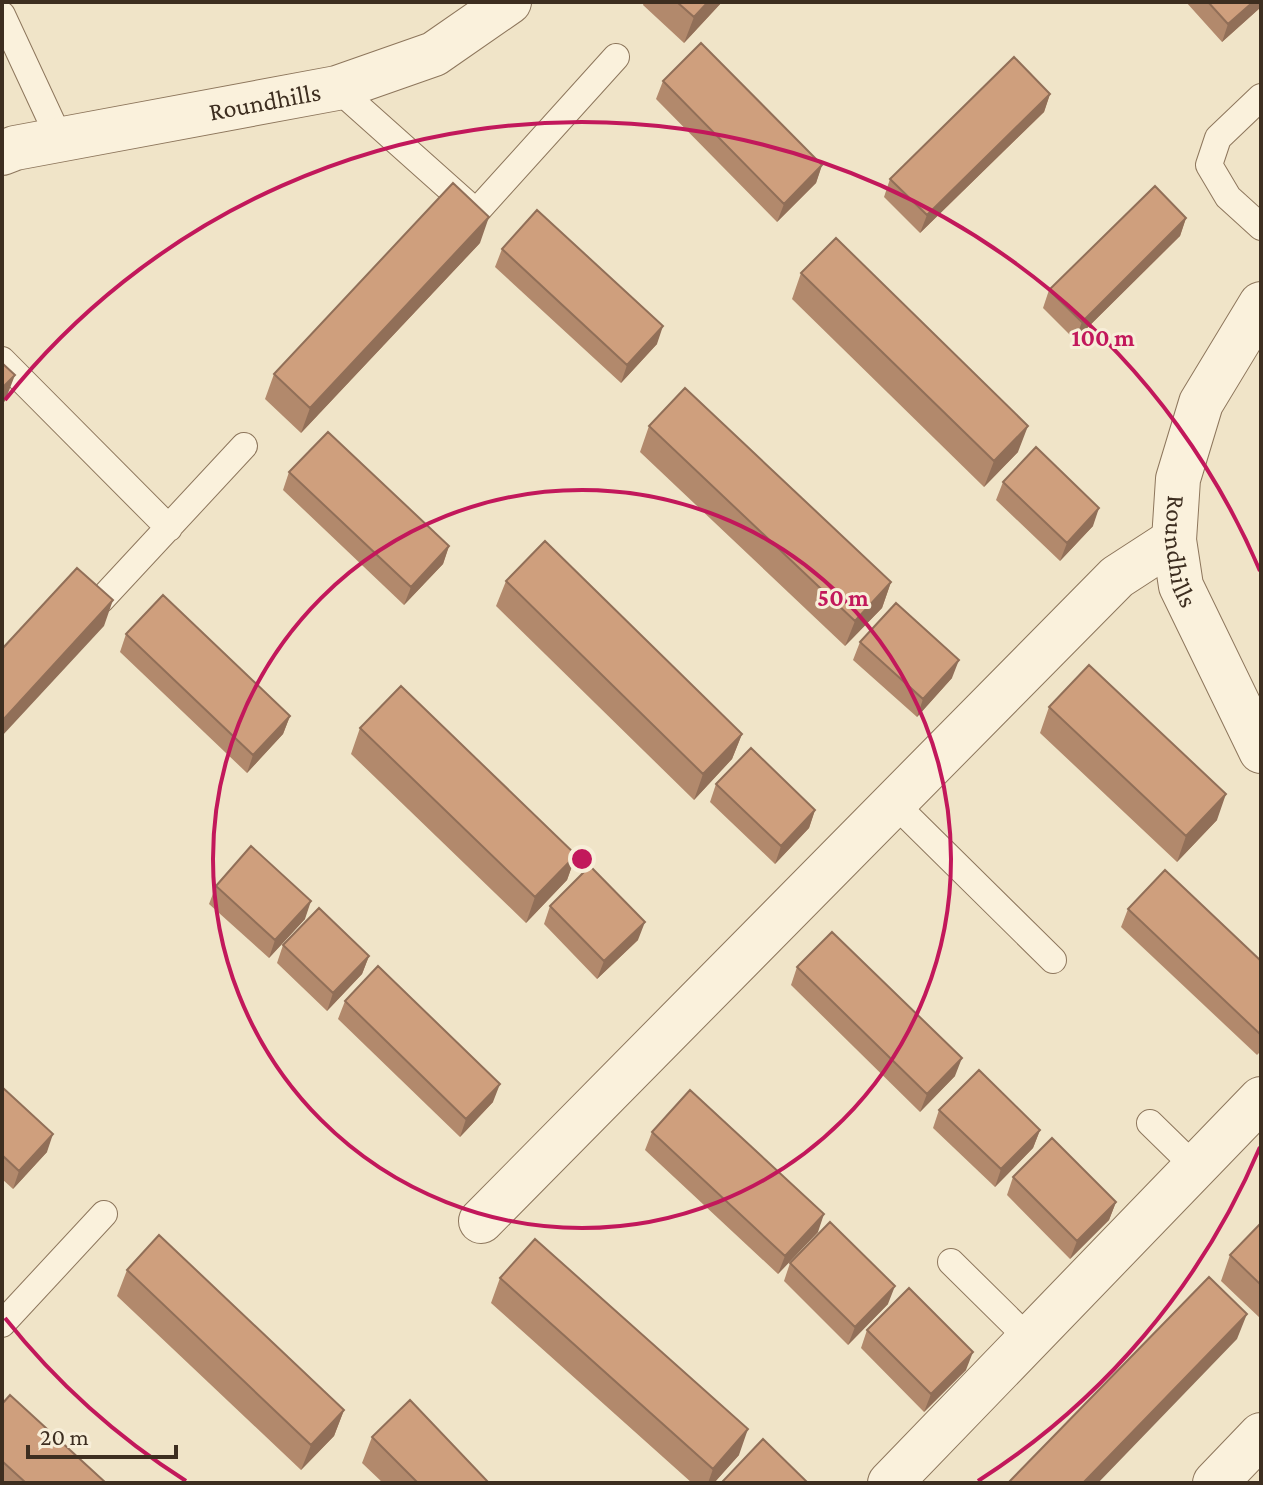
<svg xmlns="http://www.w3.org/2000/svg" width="1263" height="1485" viewBox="0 0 1263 1485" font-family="'Crimson Pro',serif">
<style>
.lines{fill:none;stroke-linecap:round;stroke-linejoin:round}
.lane-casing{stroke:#8d765c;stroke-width:28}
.street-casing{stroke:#8d765c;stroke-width:46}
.lane{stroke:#faf1dc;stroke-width:26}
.street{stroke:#faf1dc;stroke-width:44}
.wall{fill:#b2896c}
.shaded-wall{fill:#916f58}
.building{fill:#cf9f7d;stroke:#916f58;stroke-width:2}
.ring{fill:none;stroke:#c2185b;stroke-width:4}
.labels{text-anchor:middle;stroke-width:6;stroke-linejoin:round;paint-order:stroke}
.street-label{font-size:26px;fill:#3d2e20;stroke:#f7eed8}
.centre{fill:#c2185b;stroke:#f7eed8;stroke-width:4}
.ring-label{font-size:24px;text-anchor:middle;font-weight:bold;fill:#c2185b;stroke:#f7eed8;stroke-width:6;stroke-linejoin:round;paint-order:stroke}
</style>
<rect width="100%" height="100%" fill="#f0e4c8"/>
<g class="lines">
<g class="lane-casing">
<path id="lane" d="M2,15L61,142
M337,88L476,212L616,57
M1261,97L1218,138L1209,165L1228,197L1261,227
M2,360L169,528
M101,600L244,446
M894,803L1053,960
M1150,1123L1195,1167
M951,1262L1029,1339
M2,1324L104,1214"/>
</g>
<g class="street-casing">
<g id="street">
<path id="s1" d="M2,153L15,148L337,88L434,54L509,2"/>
<path id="s2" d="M1261,304L1201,403L1178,479L1174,540L1181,586L1261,751"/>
<path d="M481,1221L1117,577L1174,540"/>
<path d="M890,1483L1261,1099"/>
<path d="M1215,1483L1261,1435"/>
</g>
</g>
<use href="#lane" class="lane"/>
<use href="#street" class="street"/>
</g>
<path class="wall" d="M644,2H722L684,43L643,5Z
M1186,2H1261V7L1222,42Z
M663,81L822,165L816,183L777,222L656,99Z
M1050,94L1044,112L920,233L884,197L890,179Z
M1186,218L1180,236L1075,340L1043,308L1049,290Z
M480,243L301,433L265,399L274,374Z
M502,249L657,344L621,383L495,267Z
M801,273L1018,452L984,487L792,299Z
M649,426L891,582L882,608L845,646L640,452Z
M289,472L449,546L443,564L404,605L283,490Z
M1003,482L1093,526L1060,561L996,500Z
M506,581L742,734L732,759L694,800L496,606Z
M126,634L290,716L283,734L247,773L120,652Z
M860,642L952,678L917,717L853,660Z
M1049,707L1217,820L1177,862L1040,733Z
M360,728L576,855L567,880L526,923L351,754Z
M716,784L815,810L809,828L775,864L710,802Z
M216,886L305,919L269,958L209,904Z
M550,906L638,940L597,979L544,924Z
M1128,909L1261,961V1051L1257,1055L1121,927Z
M283,945L369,956L362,974L327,1011L277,963Z
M797,967L955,1076L920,1112L791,985Z
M345,1001L493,1102L460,1137L338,1019Z
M2,1087L47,1152L13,1189L2,1179Z
M939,1110L1040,1130L1033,1148L995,1187L933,1128Z
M652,1132L818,1232L778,1274L645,1150Z
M1013,1177L1116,1202L1109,1220L1070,1259L1007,1195Z
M1261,1223V1319L1221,1281L1230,1255Z
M790,1263L888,1304L848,1345L784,1281Z
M127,1270L344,1410L334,1436L301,1470L117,1296Z
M500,1278L739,1455L714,1483H692L491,1303Z
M867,1330L966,1370L924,1412L861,1348Z
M2,1404L106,1483H2Z
M372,1437L489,1483H383L362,1463Z"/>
<path class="shaded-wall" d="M708,2H722L684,43L694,17Z
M1253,2H1261V7L1222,42L1228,24Z
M1050,94L1044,112L920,233L927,215Z
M822,165L816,183L777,222L784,204Z
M489,217L480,243L301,433L310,408Z
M1186,218L1180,236L1075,340L1082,322Z
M663,326L657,344L621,383L627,365Z
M15,375L5,401L2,404V388Z
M1028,426L1018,452L984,487L994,461Z
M1099,508L1093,526L1060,561L1067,543Z
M449,546L443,564L404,605L411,587Z
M891,582L882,608L845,646L855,621Z
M113,600L104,626L2,736V721Z
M959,660L952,678L917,717L923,699Z
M290,716L283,734L247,773L253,755Z
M742,734L732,759L694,800L703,774Z
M1226,794L1217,820L1177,862L1186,836Z
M815,810L809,828L775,864L781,846Z
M576,855L567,880L526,923L535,897Z
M311,901L305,919L269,958L275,940Z
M645,922L638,940L597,979L604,961Z
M369,956L362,974L327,1011L333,993Z
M962,1058L955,1076L920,1112L927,1094Z
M500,1084L493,1102L460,1137L466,1119Z
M1040,1130L1033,1148L995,1187L1001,1169Z
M53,1134L47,1152L13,1189L19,1171Z
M1116,1202L1109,1220L1070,1259L1077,1241Z
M824,1214L818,1232L778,1274L785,1256Z
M895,1286L888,1304L848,1345L855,1327Z
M1247,1314L1237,1339L1098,1483H1083Z
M973,1352L966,1370L924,1412L931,1394Z
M344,1410L334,1436L301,1470L311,1445Z
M748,1429L739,1455L714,1483H708L713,1469Z"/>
<path class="building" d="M677,2H708L694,17Z
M1208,2H1253L1228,24Z
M701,43L822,165L784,204L663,81Z
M1014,57L1050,94L927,215L890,179Z
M453,183L489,217L310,408L274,374Z
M1155,186L1186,218L1082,322L1049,290Z
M537,210L663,326L627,365L502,249Z
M836,238L1028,426L994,461L801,273Z
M2,363L15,375L2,388Z
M685,388L891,582L855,621L649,426Z
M328,432L449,546L411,587L289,472Z
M1036,447L1099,508L1067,543L1003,482Z
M545,541L742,734L703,774L506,581Z
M77,568L113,600L2,721V649Z
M163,595L290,716L253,755L126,634Z
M896,603L959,660L923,699L860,642Z
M1089,665L1226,794L1186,836L1049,707Z
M401,686L576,855L535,897L360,728Z
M751,748L815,810L781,846L716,784Z
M251,846L311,901L275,940L216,886Z
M590,866L645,922L604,961L550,906Z
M1165,870L1261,961V1035L1128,909Z
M319,908L369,956L333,993L283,945Z
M832,932L962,1058L927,1094L797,967Z
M378,966L500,1084L466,1119L345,1001Z
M979,1070L1040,1130L1001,1169L939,1110Z
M2,1087L53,1134L19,1171L2,1155Z
M690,1090L824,1214L785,1256L652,1132Z
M1052,1138L1116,1202L1077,1241L1013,1177Z
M830,1222L895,1286L855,1327L790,1263Z
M1261,1223V1285L1230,1255Z
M159,1235L344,1410L311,1445L127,1270Z
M535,1239L748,1429L713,1469L500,1278Z
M1209,1277L1247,1314L1083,1483H1008Z
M909,1288L973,1352L931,1394L867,1330Z
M10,1395L106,1483H26L2,1461V1404Z
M410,1400L489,1483H418L372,1437Z
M763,1439L808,1483H726L723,1481Z"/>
<g class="ring">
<circle cx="582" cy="859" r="369"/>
<path d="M1260 1147A737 737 0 0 1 978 1481M186 1481A737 737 0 0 1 5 1318M5 400A737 737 0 0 1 1260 571"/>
</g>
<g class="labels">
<g class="street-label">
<text dy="9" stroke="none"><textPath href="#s1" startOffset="268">Roundhills</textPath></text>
<text dy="9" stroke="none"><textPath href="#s2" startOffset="268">Roundhills</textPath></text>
</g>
</g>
<circle cx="582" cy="859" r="12" class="centre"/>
<g class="ring-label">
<text x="1103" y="346">100 m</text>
<text x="843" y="606">50 m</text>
</g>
<rect width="1263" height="1485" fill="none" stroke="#3d2e20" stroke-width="8"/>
<path d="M28 1445v12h148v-12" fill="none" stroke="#3d2e20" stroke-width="4"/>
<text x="40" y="1445" font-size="24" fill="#3d2e20" stroke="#f7eed8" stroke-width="6" paint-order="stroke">20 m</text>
</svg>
